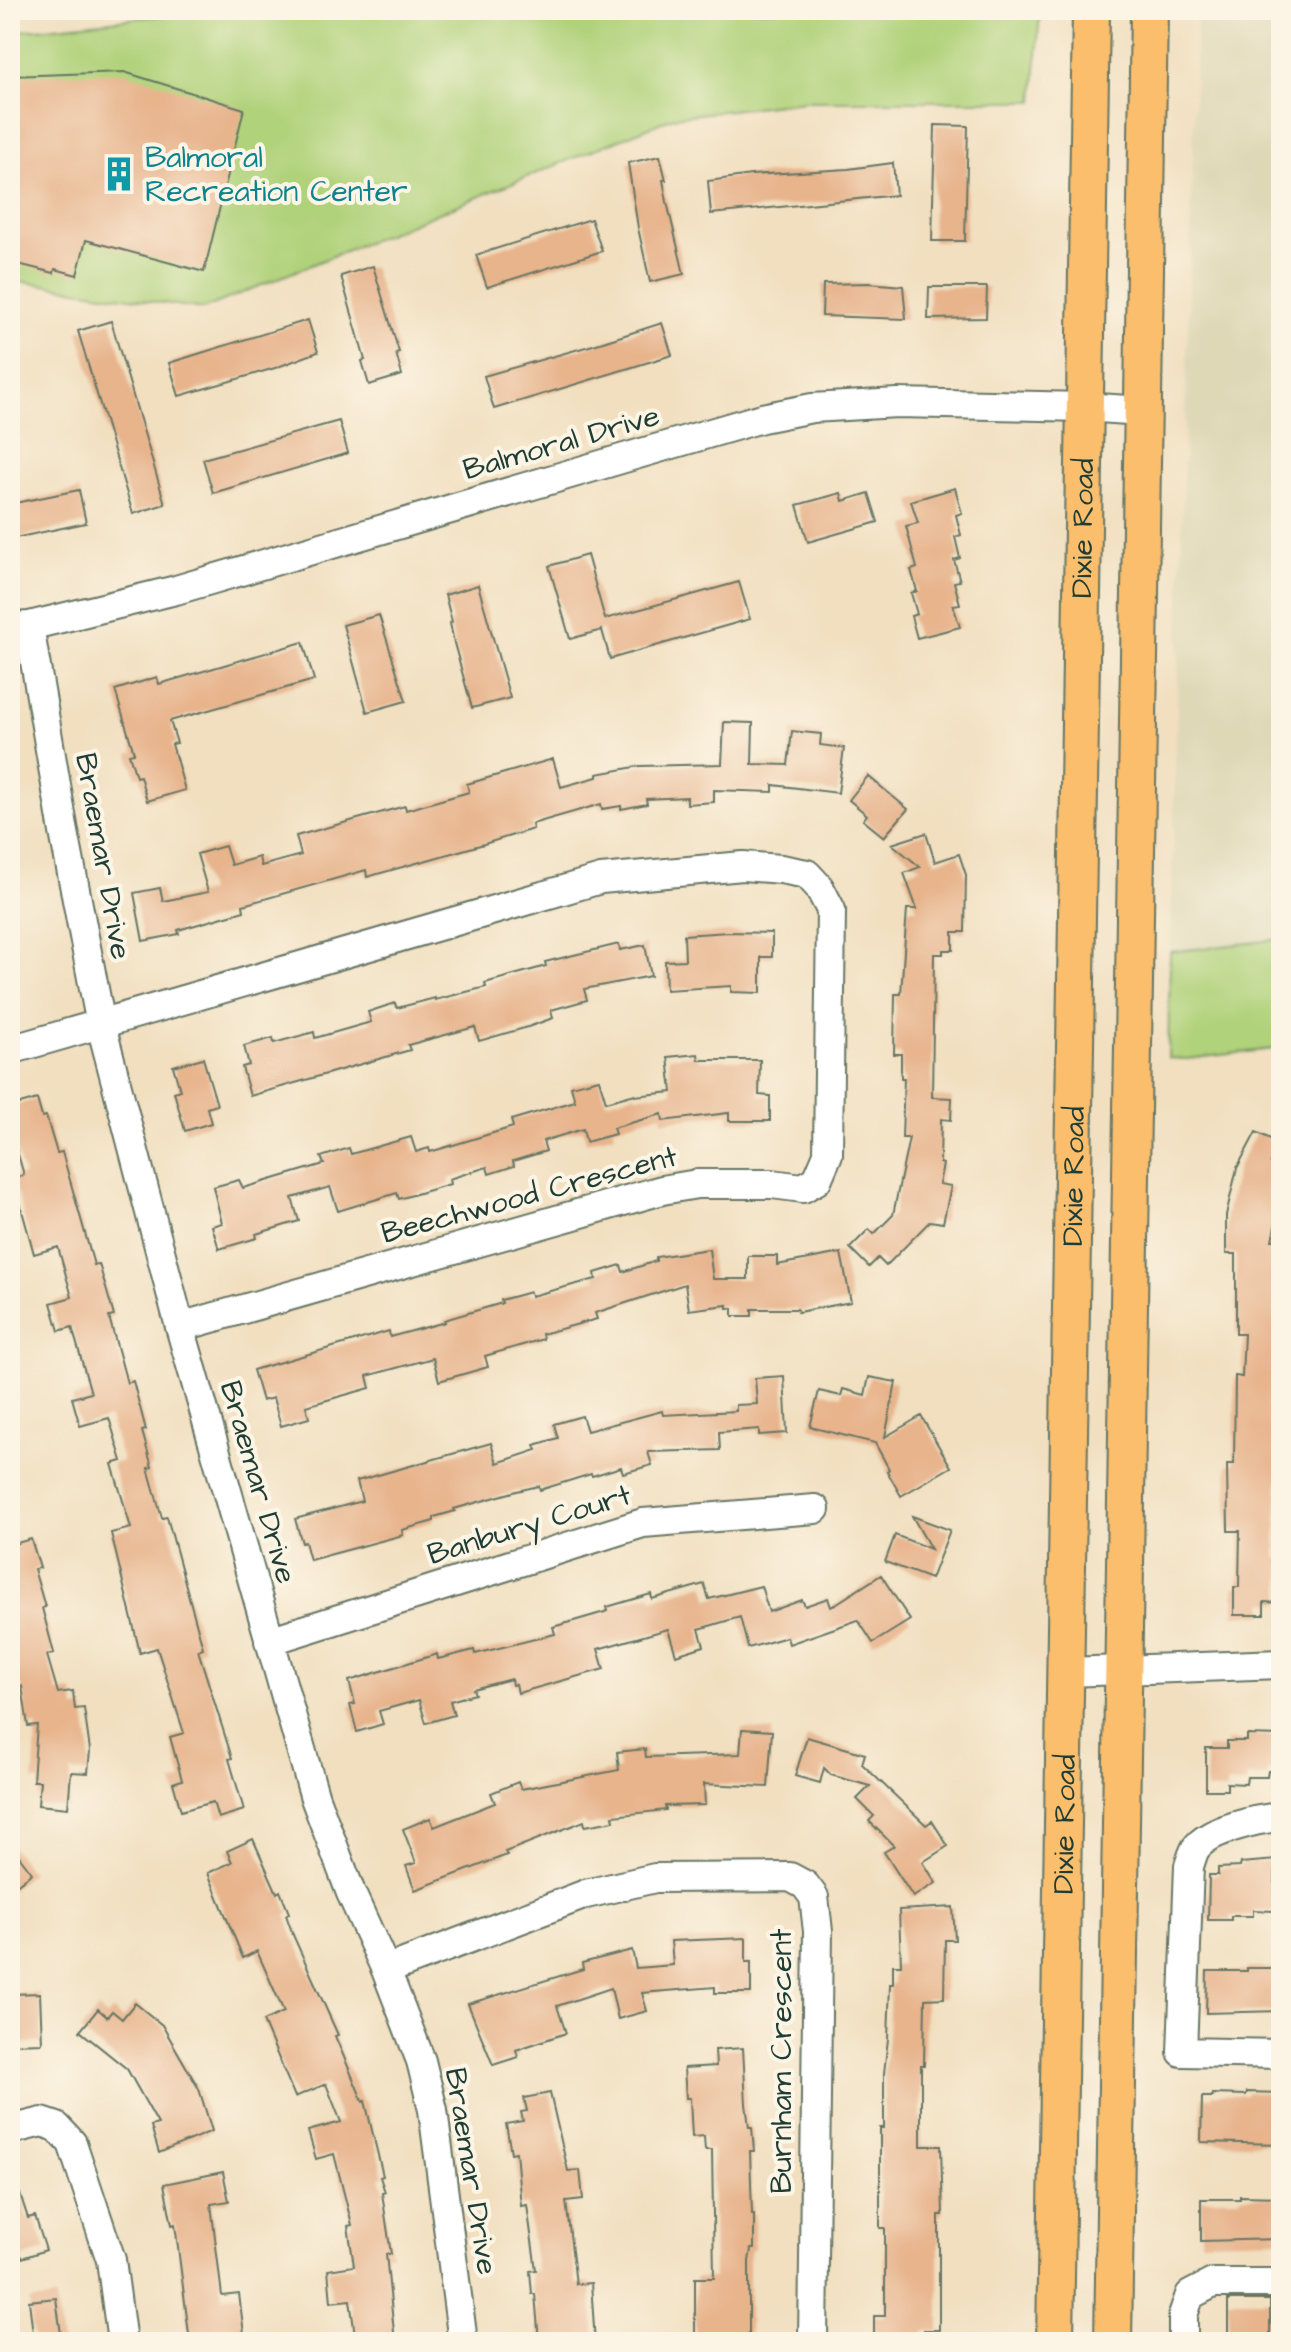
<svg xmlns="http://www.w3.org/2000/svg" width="1291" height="2352" viewBox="0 0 1291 2352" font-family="'Architects Daughter',sans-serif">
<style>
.built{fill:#dfd8b7}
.green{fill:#b0d27a;stroke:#688857;stroke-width:2}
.building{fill:#e7b48c}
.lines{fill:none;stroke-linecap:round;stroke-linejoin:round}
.minor-casing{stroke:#687665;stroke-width:32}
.major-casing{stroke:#687665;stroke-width:40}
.minor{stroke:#fff;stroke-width:28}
.major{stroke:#fabe6d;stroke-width:36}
.labels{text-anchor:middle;stroke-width:8;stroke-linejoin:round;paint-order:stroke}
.culture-label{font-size:30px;fill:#0d838f;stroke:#fcf5e5;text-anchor:start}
.street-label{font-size:30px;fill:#1f3d34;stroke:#fcf5e5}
</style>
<rect width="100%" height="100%" fill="#fcf5e5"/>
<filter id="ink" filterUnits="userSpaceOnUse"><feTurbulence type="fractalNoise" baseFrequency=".0125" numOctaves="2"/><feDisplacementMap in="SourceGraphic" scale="16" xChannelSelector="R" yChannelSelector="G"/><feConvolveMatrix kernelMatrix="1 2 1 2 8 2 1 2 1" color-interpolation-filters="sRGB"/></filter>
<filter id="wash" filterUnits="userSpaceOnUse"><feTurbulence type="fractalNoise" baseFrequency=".006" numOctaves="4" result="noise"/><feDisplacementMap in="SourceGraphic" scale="32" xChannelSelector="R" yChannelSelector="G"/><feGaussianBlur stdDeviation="1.8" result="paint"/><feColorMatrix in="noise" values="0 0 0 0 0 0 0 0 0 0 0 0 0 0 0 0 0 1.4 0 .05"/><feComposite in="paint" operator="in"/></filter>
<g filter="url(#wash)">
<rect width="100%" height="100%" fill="#f1dfc0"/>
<path class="built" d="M1197,10H1281V940L1170,952Z"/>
<path class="green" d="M212,10H1040L1034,101H804L674,117L203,309L10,280V32Z
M1281,939V1048L1187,1059L1168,1058L1170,952Z"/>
<g id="blocks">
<path class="building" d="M124,72L244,109L204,272L86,240L77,275L55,269L54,273L10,262V76Z
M935,125L968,126L965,241H932Z
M660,156L666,180H663L667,202L684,274L650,282L638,228L628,163Z
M893,163L896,195L711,214L708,181L751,175L848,169Z
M591,219L602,251L487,287L476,255Z
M373,266L399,352L396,353L402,375L369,385L362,361L365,360L341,276Z
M868,283L903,286L906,319L822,316L823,284Z
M929,287H987L986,318L928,319Z
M308,320L318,352L275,368L179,396L169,363Z
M111,321L165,504L133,514L78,331Z
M662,323L672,355L494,409L484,376L600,343Z
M339,421L348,453L213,493L203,459Z
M955,488L962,513L956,515L961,535L955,537L960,558L954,560L960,581L954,582L960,604L953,605L960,627L917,638L911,616L917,614L911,593L917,591L911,570L917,568L906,526L918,523L911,501Z
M79,490L86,523L10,539V504Z
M841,493L843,501L869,493L878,522L808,542L797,505Z
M587,555L605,619L739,582L750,619L610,659L602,630L570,639L549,566Z
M478,585L510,698L472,708L454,643L450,623L452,622L445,595Z
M379,615L406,701L367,712L343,625Z
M303,642L314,680L170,721L177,743L172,744L185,790L147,801L140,776L136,777L129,754L134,753L115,690L157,677L159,684Z
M724,722L753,723L752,764L788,765L792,731L821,734L820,745L844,748L838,793L773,785V792L714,790V802L687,804V797L646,799L647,804L621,809V806L602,809L601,804L532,824L533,829L484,844L367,877L366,870L243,905L244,911L178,930L179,934L143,941L134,893L160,888L163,901L208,892L197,854L225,846L231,865L259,857L261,866L301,855L296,836L405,806L406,810L469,792L467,784L553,759L561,787L597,777V774L640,766L722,764Z
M868,776L908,809L884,837L863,820L867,815L849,800Z
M926,833L935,862L959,854L966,875L965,932H953V950H943V954H934L932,1097L952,1098L951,1120L941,1119L940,1163L943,1164L939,1184L951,1186L943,1223L930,1221L886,1266L878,1258L869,1267L850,1248L869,1229L874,1234L893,1215L909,1138H902L904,1078H901V1054H894L895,994H901L907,909H917L904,873L920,867L892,844Z
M728,932L772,933V957H761V993L731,992V986L666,990L665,961L685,960L684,935Z
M619,944L620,950L645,945L651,976L584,989L587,1000L551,1010L553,1018L528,1027L479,1041L475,1027L408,1045L410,1050L250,1096L242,1067L249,1065L244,1046L273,1038L274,1043L314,1032L315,1038L371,1022L368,1012L395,1003L397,1008L435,998V1000L486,987L485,983L546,966L545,962Z
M698,1054L699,1060H760L759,1095L770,1096V1121H729V1113L663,1121L662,1114L613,1128L615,1134L586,1142L583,1129L543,1141L546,1151L513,1161L514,1166L489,1174L487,1167L449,1179L450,1184L399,1199L397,1193L338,1211L330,1187L292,1198L299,1221L256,1234L257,1238L219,1249L212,1226L222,1223L213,1187L239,1180L243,1188L324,1164L321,1157L349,1148L351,1154L411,1137L416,1152L429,1148L430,1152L513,1127L511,1120L575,1101L571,1086L599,1079L606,1102L635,1094V1096L672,1092L668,1057Z
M203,1058L217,1105L207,1108L211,1123L185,1131L174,1092L180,1090L173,1066Z
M37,1099L42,1117L46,1116L57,1153L62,1152L94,1265L99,1264L114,1316L109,1317L127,1383L133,1381L146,1430L142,1431L152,1467L148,1468L162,1518L167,1517L203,1648L198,1650L232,1758L229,1759L244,1810L218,1818L213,1802L181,1811L173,1783L182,1780L170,1737L184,1733L157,1648L140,1653L111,1533L131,1528L112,1464L122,1461L109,1418L80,1426L72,1398L91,1393L72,1327L59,1331L51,1303L72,1297L58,1247L34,1254L13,1178L24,1175L10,1127V1107Z
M1256,1132L1281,1144L1271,1163L1281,1168V1199L1272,1240H1277L1276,1280H1281V1480H1278L1276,1558H1281V1603L1264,1602V1615H1234V1587H1239L1240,1531H1228L1227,1464H1234L1235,1376L1242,1377L1244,1334H1236V1254H1226V1215L1237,1168Z
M709,1249L713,1279H748V1256H777V1265L841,1253L851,1302L798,1312L797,1309H752V1316H733V1308H727V1305L689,1310L685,1284L595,1313L597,1319L542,1334L543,1339L485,1356L488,1367L439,1381L433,1358L367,1376L370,1388L306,1406L309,1418L281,1426L273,1398L262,1401L253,1370L389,1331L390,1337L445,1322L444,1320L502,1303L501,1300L530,1292L531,1296L596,1279L595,1273L621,1265L623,1272L656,1261V1257Z
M784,1376L787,1433L759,1435V1429L719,1432L720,1450L648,1452L652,1465L623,1473L621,1467L592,1476L591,1474L540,1490L539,1486L517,1491L454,1509L455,1511L434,1517V1521L402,1530L403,1535L310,1560L305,1542L302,1543L295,1519L362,1501L357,1481L491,1443L497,1463L537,1450L535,1445L558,1438L554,1424L582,1416L587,1431L662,1411L663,1415L736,1411V1405L757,1404L755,1378Z
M869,1377L896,1382L885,1437L921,1416L951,1467L901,1496L887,1471L889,1469L875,1443L810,1427L819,1391L841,1396L843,1389L865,1395Z
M912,1516L950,1530L931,1579L885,1562L895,1535L931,1549Z
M31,1539L40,1568L34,1569L45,1607L42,1608L54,1653L47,1655L58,1693L73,1691L75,1709L84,1708L90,1750L88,1773L71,1772L68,1808L38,1805L40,1781H33L37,1725L28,1726L22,1686L19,1687L14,1668L10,1670V1545Z
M881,1575L910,1620L873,1643L858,1620L789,1644L787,1637L748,1648L740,1617L699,1629L704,1646L676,1655L668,1629L598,1649L604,1669L518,1693L516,1684L512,1685L511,1679L473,1689L475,1694L450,1701L454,1715L426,1723L419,1700L379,1711L383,1724L357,1732L350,1705L355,1704L349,1681L437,1654L438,1659L474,1650L475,1654L555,1634L553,1627L608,1611L607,1607L651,1594L652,1599L704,1584L709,1599L761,1586L769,1612L802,1600L805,1606L828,1598L831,1607Z
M742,1729L772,1731L768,1787L704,1784L705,1805L665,1806L666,1810L613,1816L614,1821L585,1826L584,1821L505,1852L507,1855L415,1890L406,1866L416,1863L403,1829L430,1818L434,1827L495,1803L491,1793L518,1782L521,1789L619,1770L617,1752L645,1749L646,1757L740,1754Z
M1247,1735L1281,1736V1771H1268L1267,1777H1247L1246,1784L1227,1783V1790H1206V1748H1227V1741H1247Z
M807,1737L865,1754L862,1764L926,1825L932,1821L948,1846L923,1862L936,1883L913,1897L884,1852L894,1846L869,1821L874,1816L857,1799L870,1786L831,1775L824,1768L820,1783L795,1776Z
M253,1839L277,1893L280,1891L289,1913L286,1915L293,1935L338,2035L335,2036L363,2102L365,2101L383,2176L380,2177L385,2192L382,2193L391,2254H386L395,2342H356L350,2300L331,2302L328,2270L354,2266L348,2226L352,2225L334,2154L316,2159L308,2131L341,2122L326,2084L295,2097L263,2021L284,2012L257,1951L243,1958L208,1873L232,1862L227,1851Z
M10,1844L32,1873L10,1890Z
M1276,1860L1274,1911L1253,1910V1916H1231V1920H1208L1209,1875H1218V1868L1240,1867L1241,1863Z
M953,1907L955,1940H945L944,1998L925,1999L924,2065H921V2146H941L943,2215H939V2330H924V2340L874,2339V2316H885V2228H880V2128H884V2073L888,2039L890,1984H893V1965H901L899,1910Z
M746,1938V1962H751V1993H715V1987L642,1993L647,2011L618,2019L611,1988L557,2006L566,2033L516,2050L518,2057L493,2065L468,2004L583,1969L582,1963L632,1950L636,1968L673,1965L671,1941Z
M1247,1968H1281V2011L1206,2013L1207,1971H1247Z
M40,1993L42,2043L12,2044L10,1994Z
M135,2003L162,2025L199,2089L212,2131L159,2153L151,2126L158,2124L127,2069L80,2031L98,2009L107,2017L112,2011L122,2019Z
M743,2048L746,2104L749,2127H752L754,2151H750L752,2214H754V2249H751L749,2261V2342H695V2278H714L712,2150H705L704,2136L692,2137L690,2098H686L684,2068L716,2066L715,2050Z
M1247,2092L1281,2093V2144L1201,2142L1202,2097H1212V2094L1246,2095Z
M550,2093L568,2171L580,2170L583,2199L566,2201L576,2284L591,2283L595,2342H539L535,2294H532L530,2271L536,2270L527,2205L521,2206L516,2152L511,2153L506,2124L523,2121L521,2112L527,2111L524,2098Z
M223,2172L229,2201L211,2204L222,2296L239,2294L245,2342H190L175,2224L172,2225L164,2184Z
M10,2176H14L28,2218L35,2216L46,2250L22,2258L15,2239L10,2241Z
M1240,2196L1281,2197V2239L1201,2241V2199H1240Z
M56,2298L62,2342H34L29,2301Z
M1228,2300H1270V2342L1228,2340Z"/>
</g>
</g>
<g filter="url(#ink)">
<use href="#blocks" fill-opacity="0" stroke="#687665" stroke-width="2"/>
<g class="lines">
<g class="minor-casing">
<path id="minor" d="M29,626L64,832L101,1025L180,1327L315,1798L351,1893L386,1970L421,2061L433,2110L463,2342
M11,627L29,626L176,590L621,459L762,418L812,408L897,403L1084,407L1142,411
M10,1050L601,879L743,866L781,869L807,874L819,887L831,910L828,1154L817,1180L803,1188L772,1184H697L662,1190L180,1327
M269,1641L643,1523L815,1509
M1068,1672L1281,1664
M1281,1817C1259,1819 1210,1829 1196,1848C1193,1852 1191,1861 1189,1866L1182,2052L1281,2054
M386,1970L586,1894L655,1878L790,1877L805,1885L814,1897L818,1931L813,2342
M10,2130L42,2122L57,2127L72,2143L111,2260L122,2342
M1183,2342V2315L1190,2295L1213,2283H1281"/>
</g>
<g class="major-casing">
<g id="major">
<path id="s1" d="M1055,2342C1070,1565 1076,787 1091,10"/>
<path d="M1113,2342L1149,10"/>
</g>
</g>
<use href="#minor" class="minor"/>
<use href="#major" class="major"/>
</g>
</g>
<defs>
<g id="building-bare" transform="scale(2.76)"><path d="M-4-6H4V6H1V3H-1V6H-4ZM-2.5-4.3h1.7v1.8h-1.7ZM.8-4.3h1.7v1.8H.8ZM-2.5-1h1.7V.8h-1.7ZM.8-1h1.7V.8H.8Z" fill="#0f9aa8" stroke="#fcf5e5" stroke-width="2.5" paint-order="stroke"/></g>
</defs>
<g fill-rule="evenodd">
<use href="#building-bare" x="119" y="174"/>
</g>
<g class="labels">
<g class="culture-label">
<text x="145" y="167">Balmoral<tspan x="145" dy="34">Recreation Center</tspan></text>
</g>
<g class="street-label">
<text transform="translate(561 442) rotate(-16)" y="10">Balmoral Drive</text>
<text dy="10" stroke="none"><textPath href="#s1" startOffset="1814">Dixie Road</textPath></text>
<text transform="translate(104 856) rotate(80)" y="10">Braemar Drive</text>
<text dy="10" stroke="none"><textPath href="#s1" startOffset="1166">Dixie Road</textPath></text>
<text transform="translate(529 1194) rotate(-15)" y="10">Beechwood Crescent</text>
<text transform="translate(259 1482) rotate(74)" y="10">Braemar Drive</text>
<text transform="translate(529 1524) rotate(-17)" y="10">Banbury Court</text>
<text dy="10" stroke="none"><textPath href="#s1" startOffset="518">Dixie Road</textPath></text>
<text transform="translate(781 2061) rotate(-90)" y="10">Burnham Crescent</text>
<text transform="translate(472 2171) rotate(81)" y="10">Braemar Drive</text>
</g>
</g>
<rect width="1291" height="2352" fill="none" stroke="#fcf5e5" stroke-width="40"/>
</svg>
